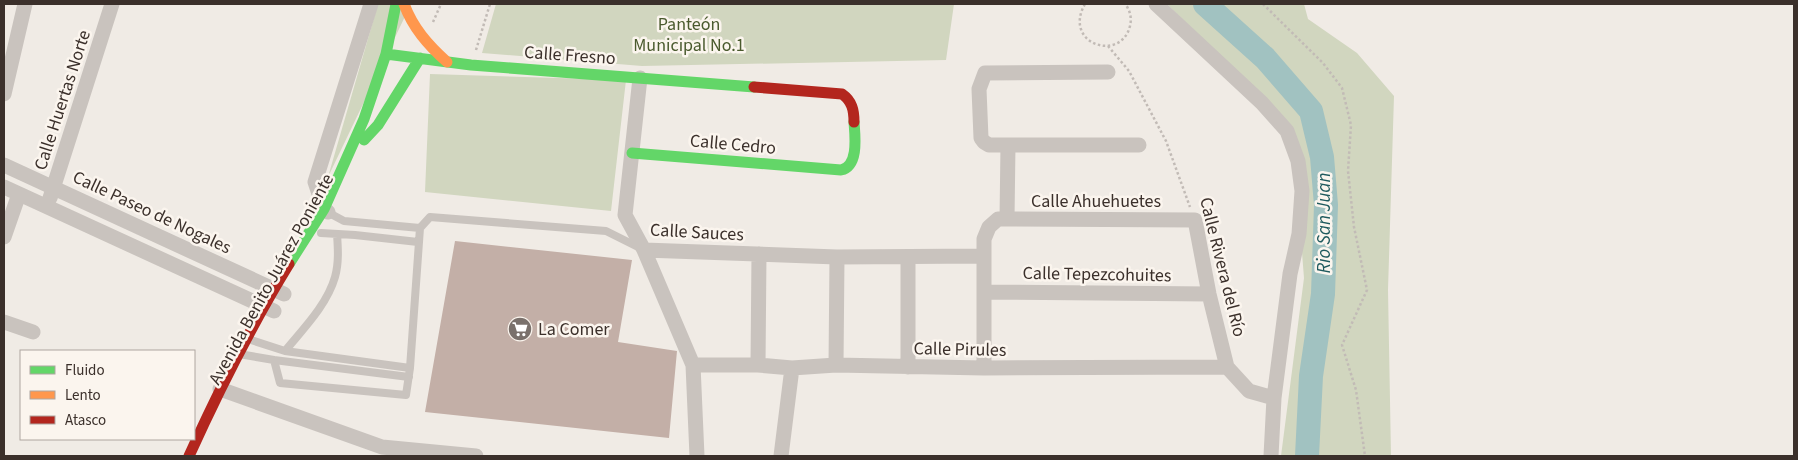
<svg xmlns="http://www.w3.org/2000/svg" width="1798" height="460" viewBox="0 0 1798 460" font-family="'Source Sans 3',sans-serif">
<style>
.green{fill:#d1d6bf}
.lines{fill:none;stroke-linecap:round;stroke-linejoin:round}
.river{stroke:#a1c2c1;stroke-width:24}
.building{fill:#c3afa7}
.path{stroke:#c2bbb6;stroke-width:2.5;stroke-dasharray:2.5 2.5;stroke-linecap:butt}
.lane{stroke:#c9c3be;stroke-width:8}
.street{stroke:#c9c3be;stroke-width:15}
.fast{stroke:#63d668;stroke-width:11}
.slow{stroke:#ff974d;stroke-width:11}
.jam{stroke:#b3261e;stroke-width:11}
.labels{text-anchor:middle;stroke-width:5;stroke-linejoin:round;paint-order:stroke}
.park-label{font-size:18px;fill:#4a5a2e;stroke:#fbf5ee}
.street-label{font-size:18px;fill:#3b302b;stroke:#fbf5ee}
.poi-label{font-size:18px;fill:#3b302b;stroke:#fbf5ee;text-anchor:start}
.water-label{font-size:19px;font-style:italic;fill:#1f5a5e;stroke:#fbf5ee}
</style>
<rect width="100%" height="100%" fill="#f0ebe5"/>
<path class="green" d="M378,4H411L328,177Z
M496,4H954L946,60L642,66L482,53Z
M1167,4H1304L1308,19L1357,53L1394,96L1388,290L1391,456H1281L1304,278L1292,126Z
M430,74L626,80L611,211L425,192Z"/>
<g class="lines">
<path class="river" d="M1205,4L1265,58L1311,111L1322,157L1326,205L1323,294L1311,376L1307,456"/>
</g>
<path class="building" d="M455,241L632,260L618,342L677,351L669,438L425,412Z"/>
<g class="lines">
<path class="path" d="M1085,4C1062,44 1121,63 1130,26C1132,18 1130,10 1125,4
M1263,4L1323,63L1342,88L1351,125L1348,171L1354,227L1367,290L1342,345L1356,390L1365,456
M433,22L441,4
M1108,46L1129,71L1166,141L1190,207
M476,50L490,4"/>
<path class="lane" d="M331,214L344,221L420,228L430,217L606,231L640,248
M321,233L355,235L418,242
M248,339L285,351L410,368
M285,351C303,329 327,305 335,277C339,263 338,248 337,234
M239,354L274,360L280,383L406,395L410,368L420,228
M274,360L409,377"/>
<path class="street" d="M1156,4L1262,103L1287,131L1298,161L1302,191L1299,234L1290,274L1274,398
M1108,72L985,73L979,89L981,138L984,142L989,145H1139
M640,78L625,215L644,250L693,365L697,456
M4,94L25,4
M4,165L284,294
M4,187L274,311
M50,198L112,4
M328,212L324,209L315,182L371,4
M1007,219L1008,145
M4,237L19,194
M644,250L837,257L983,256
M985,292L1209,294
M4,322L33,332
M693,365H758L792,368L836,365L984,368L1227,367
M758,365L759,254
M836,365L837,257
M908,367V257
M1227,367L1249,391L1274,398L1271,456
M984,368V239L989,227L998,219L1195,220L1209,294L1227,367
M220,389L382,447L476,456
M781,456L792,368"/>
<path class="fast" d="M386,54L471,65L754,87
M364,140L378,125L420,58
M632,153L841,170C859,166 855,136 854,122
M289,264L324,209L364,119L386,54L396,4"/>
<path class="slow" d="M404,4C413,28 428,45 447,62"/>
<path class="jam" d="M754,87L842,94C852,101 854,110 854,122
M189,456C219,390 251,326 289,264"/>
</g>
<defs>
<g id="supermarket-disc" transform="scale(1.25)"><circle r="9.5" fill="#7a716c" stroke="#fbf5ee"/><path d="M-6-5.5h2.5l.6 2H6L4.5 2H-2.5L-4.4-4H-6ZM-1.5 3.2a1.3 1.3 0 1 0 .1 0ZM3 3.2a1.3 1.3 0 1 0 .1 0Z" fill="#fff"/></g>
</defs>
<g fill-rule="evenodd">
<use href="#supermarket-disc" x="520" y="329"/>
</g>
<g class="labels">
<g class="park-label">
<text x="689" y="30">Panteón<tspan x="689" dy="21">Municipal No.1</tspan></text>
</g>
<g class="street-label">
<text transform="translate(570 55) rotate(4)" y="6">Calle Fresno</text>
<text transform="translate(62 100) rotate(-72)" y="6">Calle Huertas Norte</text>
<text transform="translate(733 144) rotate(5)" y="6">Calle Cedro</text>
<text x="1096" y="207">Calle Ahuehuetes</text>
<text transform="translate(152 212) rotate(25)" y="6">Calle Paseo de Nogales</text>
<text transform="translate(697 232) rotate(3)" y="6">Calle Sauces</text>
<text transform="translate(1223 267) rotate(76)" y="6">Calle Rivera del Río</text>
<text transform="translate(1097 274) rotate(1)" y="6">Calle Tepezcohuites</text>
<text transform="translate(271 279) rotate(-61)" y="6">Avenida Benito Juárez Poniente</text>
<text transform="translate(960 349) rotate(1)" y="6">Calle Pirules</text>
</g>
<g class="poi-label">
<text x="538" y="335">La Comer</text>
</g>
<g class="water-label">
<text transform="translate(1323 223) rotate(-90)" y="7">Rio San Juan</text>
</g>
</g>
<rect width="1798" height="460" fill="none" stroke="#3b302b" stroke-width="10"/>
<rect x="20" y="350" width="175" height="90" fill="#fbf5ee" stroke="#aea6a0"/>
<rect x="30" y="366" width="25" height="8" fill="#63d668" stroke="#aea6a0"/>
<text x="65" y="375" font-size="15" fill="#3b302b">Fluido</text>
<rect x="30" y="391" width="25" height="8" fill="#ff974d" stroke="#aea6a0"/>
<text x="65" y="400" font-size="15" fill="#3b302b">Lento</text>
<rect x="30" y="416" width="25" height="8" fill="#b3261e" stroke="#aea6a0"/>
<text x="65" y="425" font-size="15" fill="#3b302b">Atasco</text>
</svg>
